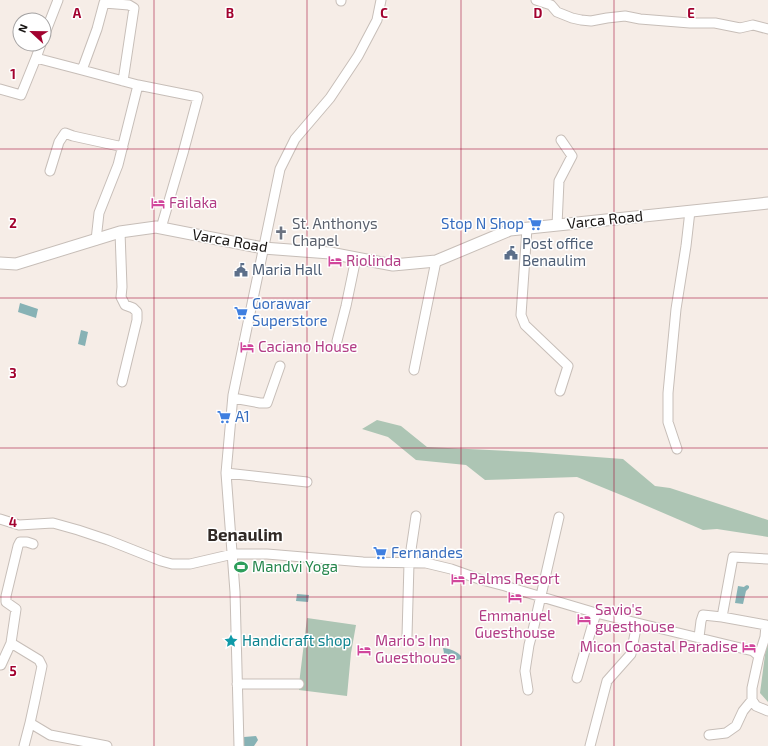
<svg xmlns="http://www.w3.org/2000/svg" width="768" height="746" viewBox="0 0 768 746" font-family="'Exo 2',sans-serif">
<style>
.green{fill:#adc5b4}
.water{fill:#87b2b5}
.lines{fill:none;stroke-linecap:round;stroke-linejoin:round}
.minor-casing{stroke:#c7beb8;stroke-width:11}
.major-casing{stroke:#c7beb8;stroke-width:13}
.minor{stroke:#fff;stroke-width:9}
.major{stroke:#fff;stroke-width:11}
.grid{fill:none;stroke:#a2022f;stroke-width:1;stroke-opacity:0.55}
.labels{text-anchor:middle;stroke-width:3;stroke-linejoin:round;paint-order:stroke}
.hotel-label{font-size:15px;fill:#b23c85;stroke:#fff;text-anchor:start}
.street-label{font-size:15px;fill:#181513;stroke:#fff}
.worship-label{font-size:15px;fill:#5b616d;stroke:#fff;text-anchor:start}
.shop-label{font-size:15px;fill:#366cbe;stroke:#fff;text-anchor:start}
.service-label{font-size:15px;fill:#4e5e75;stroke:#fff;text-anchor:start}
.leisure-label{font-size:15px;fill:#27864d;stroke:#fff;text-anchor:start}
.culture-label{font-size:15px;fill:#0d838f;stroke:#fff;text-anchor:start}
.quarter-label{font-size:17px;font-weight:bold;fill:#302925;stroke:#fff}
.grid-label{font-size:13px;text-anchor:middle;font-weight:bold;fill:#a2022f;stroke:#fff;stroke-width:3;stroke-linejoin:round;paint-order:stroke}
</style>
<rect width="100%" height="100%" fill="#f6ede7"/>
<path class="green" d="M377,420L401,426L427,447L529,452L623,459L655,486L670,488L768,520V537L717,529L703,530L626,497L577,477L485,480L466,465L416,460L388,437L362,429Z
M307,618L356,625L351,653L347,696L299,690V684Z
M768,632V702L760,693Z"/>
<path class="water" d="M20,303L38,309L36,318L18,312Z
M81,330L88,332L85,346L78,344Z
M747,585L749,586V588L746,591L743,604L735,603L738,586L744,587L745,586Z
M297,594L309,595L308,602L296,601Z
M443,648C449,648 458,652 461,656V659L457,660H444L441,657L444,653Z
M256,736L258,740L254,746H242L241,741L244,737Z"/>
<g class="lines">
<g class="minor-casing">
<path id="minor" d="M536,0L551,5L557,12L572,18L581,20L591,21L607,18L625,16L640,19L690,23H715L740,28L753,25L768,29
M341,1V0
M44,36L58,0
M36,58L41,44
M82,70L138,85L118,165L99,213L96,240
M138,85L198,97L183,153L161,228
M0,89L21,95L36,58L82,70L97,29L104,3L129,5L134,8L123,81
M50,171L59,142L65,133L73,136L123,147
M557,225L559,181L572,156L561,140
M527,228L521,315L525,325L568,366L560,391
M120,232L122,287L121,297L125,305L133,308L137,312V320L122,382
M337,341L346,306L356,258
M414,370L436,261
M233,398L260,403H267L280,366
M677,449L668,422V393L676,309L686,246L690,211
M226,473L307,482
M0,519L19,525L53,523L78,530L108,540L161,561L172,564H190L233,554H267L363,562L426,563L451,569L482,580L505,586L596,613L753,651L759,656L752,688V700L756,706L768,711
M33,544L27,542H20L18,546L6,596V602L16,609L11,643L39,660L42,666L35,700L30,723L50,735L107,746
M722,617L733,557L768,559
M407,636L409,563L416,516
M699,637L701,621L703,615L722,617L766,625L765,637L759,656
M0,665H1L11,643
M577,678L596,613
M237,684H299
M528,690L525,671L529,645L534,626L559,517
M709,735L726,733L736,726L743,711L752,700
M24,746L30,723
M239,746L235,592L226,473L233,395L280,169L295,139L330,98L358,56L377,20L381,0
M590,746L607,681L631,654L637,623"/>
</g>
<g class="major-casing">
<path id="major" d="M0,263L16,264L120,232L156,227L263,248L330,253L393,265L436,261L510,230L768,203"/>
</g>
<use href="#minor" class="minor"/>
<use href="#major" class="major"/>
</g>
<path class="grid" d="M154,0V746M307,0V746M461,0V746M614,0V746M0,149H768M0,298H768M0,448H768M0,597H768"/>
<defs>
<g id="hotel-bare" transform="scale(1.08)"><path d="M-6-4.5h1.5V1H6V5H4.5V3h-9V5H-6ZM-4 0a1.8 1.8 0 1 1 3.6 0ZM.5 0V-2.5h3Q6-2.5 6 0Z" fill="#d1479c" stroke="#fff" stroke-width="2.5" paint-order="stroke"/></g>
<g id="supermarket-bare" transform="scale(1.08)"><path d="M-6-5.5h2.5l.6 2H6L4.5 2H-2.5L-4.4-4H-6ZM-1.5 3.2a1.3 1.3 0 1 0 .1 0ZM3 3.2a1.3 1.3 0 1 0 .1 0Z" fill="#3f7fe0" stroke="#fff" stroke-width="2.5" paint-order="stroke"/></g>
<g id="church-bare" transform="scale(1.08)"><path d="M-1.2-6h2.4v3.5h3.3v2.4h-3.3V6h-2.4V-.1h-3.3v-2.4h3.3Z" fill="#6b7280" stroke="#fff" stroke-width="2.5" paint-order="stroke"/></g>
<g id="civic-bare" transform="scale(1.08)"><path d="M-.6-6.5H3V-4.5H.6V-3L4-1V1h2V6H-6V1h2V-1L-.6-3ZM-1.2 2.5V6h2.4V2.5Z" fill="#5c6f8a" stroke="#fff" stroke-width="2.5" paint-order="stroke"/></g>
<g id="stadium-bare" transform="scale(1.08)"><path d="M0-5a6.5 5 0 1 0 0 10a6.5 5 0 1 0 0-10ZM-3.5-1.8h7v3.6h-7Z" fill="#2e9e5b" stroke="#fff" stroke-width="2.5" paint-order="stroke"/></g>
<g id="sight-bare" transform="scale(1.08)"><path d="M0-6L1.8-2.2L6-1.7L2.9 1.2L3.7 5.4L0 3.3L-3.7 5.4L-2.9 1.2L-6-1.7L-1.8-2.2Z" fill="#0f9aa8" stroke="#fff" stroke-width="2.5" paint-order="stroke"/></g>
</defs>
<g fill-rule="evenodd">
<use href="#hotel-bare" x="158" y="203"/>
<use href="#supermarket-bare" x="535" y="224"/>
<use href="#church-bare" x="281" y="233"/>
<use href="#civic-bare" x="511" y="253"/>
<use href="#hotel-bare" x="335" y="261"/>
<use href="#civic-bare" x="241" y="270"/>
<use href="#supermarket-bare" x="241" y="313"/>
<use href="#hotel-bare" x="247" y="347"/>
<use href="#supermarket-bare" x="224" y="417"/>
<use href="#supermarket-bare" x="380" y="553"/>
<use href="#stadium-bare" x="241" y="567"/>
<use href="#hotel-bare" x="458" y="579"/>
<use href="#hotel-bare" x="515" y="597"/>
<use href="#hotel-bare" x="584" y="619"/>
<use href="#sight-bare" x="231" y="641"/>
<use href="#hotel-bare" x="749" y="647"/>
<use href="#hotel-bare" x="364" y="650"/>
</g>
<g class="labels">
<g class="hotel-label">
<text x="169" y="208">Failaka</text>
<text x="346" y="266">Riolinda</text>
<text x="258" y="352">Caciano House</text>
<text x="469" y="584">Palms Resort</text>
<text x="595" y="615">Savio's<tspan x="595" dy="17">guesthouse</tspan></text>
<text x="515" y="621" text-anchor="middle">Emmanuel<tspan x="515" dy="17">Guesthouse</tspan></text>
<text x="375" y="646">Mario's Inn<tspan x="375" dy="17">Guesthouse</tspan></text>
<text x="738" y="652" text-anchor="end">Micon Coastal Paradise</text>
</g>
<g class="street-label">
<text transform="translate(605 220) rotate(-6)" y="5">Varca Road</text>
<text transform="translate(230 241) rotate(10)" y="5">Varca Road</text>
</g>
<g class="worship-label">
<text x="292" y="229">St. Anthonys<tspan x="292" dy="17">Chapel</tspan></text>
</g>
<g class="shop-label">
<text x="524" y="229" text-anchor="end">Stop N Shop</text>
<text x="252" y="309">Gorawar<tspan x="252" dy="17">Superstore</tspan></text>
<text x="235" y="422">A1</text>
<text x="391" y="558">Fernandes</text>
</g>
<g class="service-label">
<text x="522" y="249">Post office<tspan x="522" dy="17">Benaulim</tspan></text>
<text x="252" y="275">Maria Hall</text>
</g>
<g class="leisure-label">
<text x="252" y="572">Mandvi Yoga</text>
</g>
<g class="culture-label">
<text x="242" y="646">Handicraft shop</text>
</g>
<g class="quarter-label">
<text x="245" y="541">Benaulim</text>
</g>
</g>
<g class="grid-label">
<text x="77" y="18">A</text>
<text x="230" y="18">B</text>
<text x="384" y="18">C</text>
<text x="538" y="18">D</text>
<text x="691" y="18">E</text>
<text x="13" y="79">1</text>
<text x="13" y="228">2</text>
<text x="13" y="378">3</text>
<text x="13" y="527">4</text>
<text x="13" y="676">5</text>
</g>
<g transform="translate(32 32) rotate(292)"><circle r="19" fill="#ffffff" stroke="#a3a1a1"/>
<path d="M0-3L7 15L0 10L-7 15Z" fill="#a2022f"/>
<text y="-6" font-size="11" font-weight="bold" text-anchor="middle" fill="#181513">N</text>
</g>
</svg>
